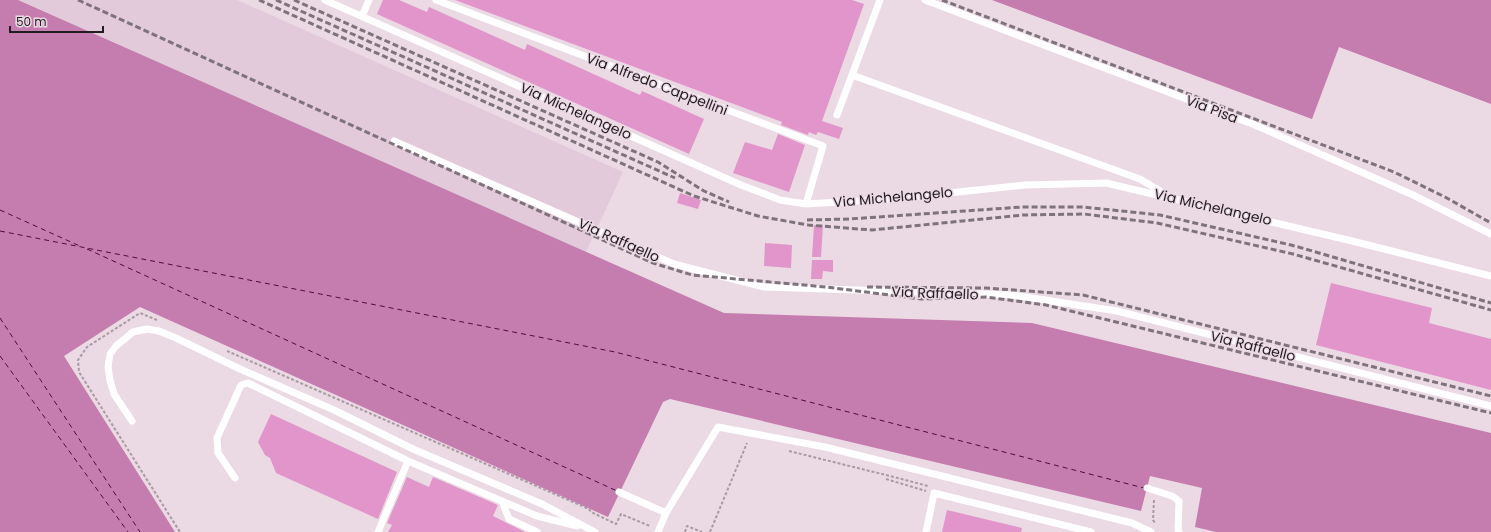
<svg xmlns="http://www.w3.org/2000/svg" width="1491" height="532" viewBox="0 0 1491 532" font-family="Poppins,sans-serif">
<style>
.built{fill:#e3cada}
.water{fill:#c57caf}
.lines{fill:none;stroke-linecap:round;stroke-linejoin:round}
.ferry{stroke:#4f0c40;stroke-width:1;stroke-dasharray:5 4;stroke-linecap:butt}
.building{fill:#e195ca}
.path{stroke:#a99ba4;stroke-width:2;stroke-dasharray:3 2;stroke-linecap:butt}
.service{stroke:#fff;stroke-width:7}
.rail{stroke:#7f737b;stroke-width:3;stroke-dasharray:6 3;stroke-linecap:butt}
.labels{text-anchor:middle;stroke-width:3;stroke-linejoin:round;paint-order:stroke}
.street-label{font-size:14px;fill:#221c20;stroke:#ebd9e4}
</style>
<rect width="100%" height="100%" fill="#ebd9e4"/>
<path class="built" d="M18,0H237L623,172L586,252Z"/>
<path class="water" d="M0,0H18L724,313L1032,323L1491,433V532H1216L1195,527L1202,488L1150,476L1141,511L670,399L663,402L608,517L140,307L64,356L175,532H0Z
M992,0H1491V104L1339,47L1312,119Z"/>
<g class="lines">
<path class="ferry" d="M0,210L82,247
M0,231L615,352L1144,488
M87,249L617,491
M0,318L140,532
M0,356L128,532"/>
</g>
<path class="building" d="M383,0H399L427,12L429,7L525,50L527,44L640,95L642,91L704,119L689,154L377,14Z
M455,0H852L864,4L822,121L843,128L839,139L818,132L816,135L809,132L808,135L781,125L782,122Z
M778,134L805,145L789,192L733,173L745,142L772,150Z
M680,193L701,200L698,209L677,203Z
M814,225H823L821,257H812Z
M765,243L792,245L791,268L764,266Z
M812,260H833V272L823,271L822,279H811Z
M1331,283L1432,308L1429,323L1491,339V390L1316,345Z
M271,414L397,472L378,519L276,473L270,458L265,455L258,442Z
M407,477L429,487L433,477L498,505L493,516L525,532H388L392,525L387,523Z
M947,510L1022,528L1021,532H942Z"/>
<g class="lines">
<path class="path" d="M157,320L140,313L87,347L78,360L79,372L180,532
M227,351L589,509L591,512L616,524L621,514L650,526
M789,451L890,476L928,486
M886,479L926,491
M1154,500L1153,520L1155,523
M685,532L687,526L702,532
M710,532L747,443"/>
<path class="service" d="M325,0L741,185L780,200L806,204L891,199L1025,185L1106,183L1352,241L1491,276
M436,0L823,146L806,204
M925,0L1255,125L1413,195L1491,234
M362,16L369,0
M852,75L1140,179L1165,194
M837,115L880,0
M394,141L674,264L764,287L1012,295L1117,311L1491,406
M132,421L114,394L110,380L108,367L110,354L116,346L133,332L147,329L159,331L176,338L240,369L334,410L413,449L542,504L595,532
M235,478L218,453L217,438L241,385L248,383L408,461L537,516L577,526
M1147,488L1172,496L1179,501L1178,530L1179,532
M619,492L666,513
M502,501L509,519L537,532
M378,532L408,461
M658,532L666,513L718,427L825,447L1132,523L1151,532
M926,532L934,493L1091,532"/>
<path class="rail" d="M78,0L653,263L692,275L826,287L921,299L986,297L1046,305L1491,413
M259,0L694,196L758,216L808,225L872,230L1023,215L1084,214L1157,223L1293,254L1491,310
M276,0L675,178
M294,0L658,162L704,191L729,202
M942,0L1394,172L1445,197L1491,223
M807,220L849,219L1022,207H1083L1160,215L1295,246L1491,303
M867,287L986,288L1083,295L1491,396"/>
</g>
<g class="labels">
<g class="street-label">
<text transform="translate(657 84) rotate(21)" y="5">Via Alfredo Cappellini</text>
<text transform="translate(1212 109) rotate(21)" y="5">Via Pisa</text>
<text transform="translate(576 111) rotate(24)" y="5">Via Michelangelo</text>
<text transform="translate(893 197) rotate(-5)" y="5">Via Michelangelo</text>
<text transform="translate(1213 207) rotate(13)" y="5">Via Michelangelo</text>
<text transform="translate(619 240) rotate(24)" y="5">Via Raffaello</text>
<text transform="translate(935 293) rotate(2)" y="5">Via Raffaello</text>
<text transform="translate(1253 346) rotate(14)" y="5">Via Raffaello</text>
</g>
</g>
<path d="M10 26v6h93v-6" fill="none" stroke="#221c20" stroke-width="2"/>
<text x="16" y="26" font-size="12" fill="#221c20" stroke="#ebd9e4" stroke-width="3" paint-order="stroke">50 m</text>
</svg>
